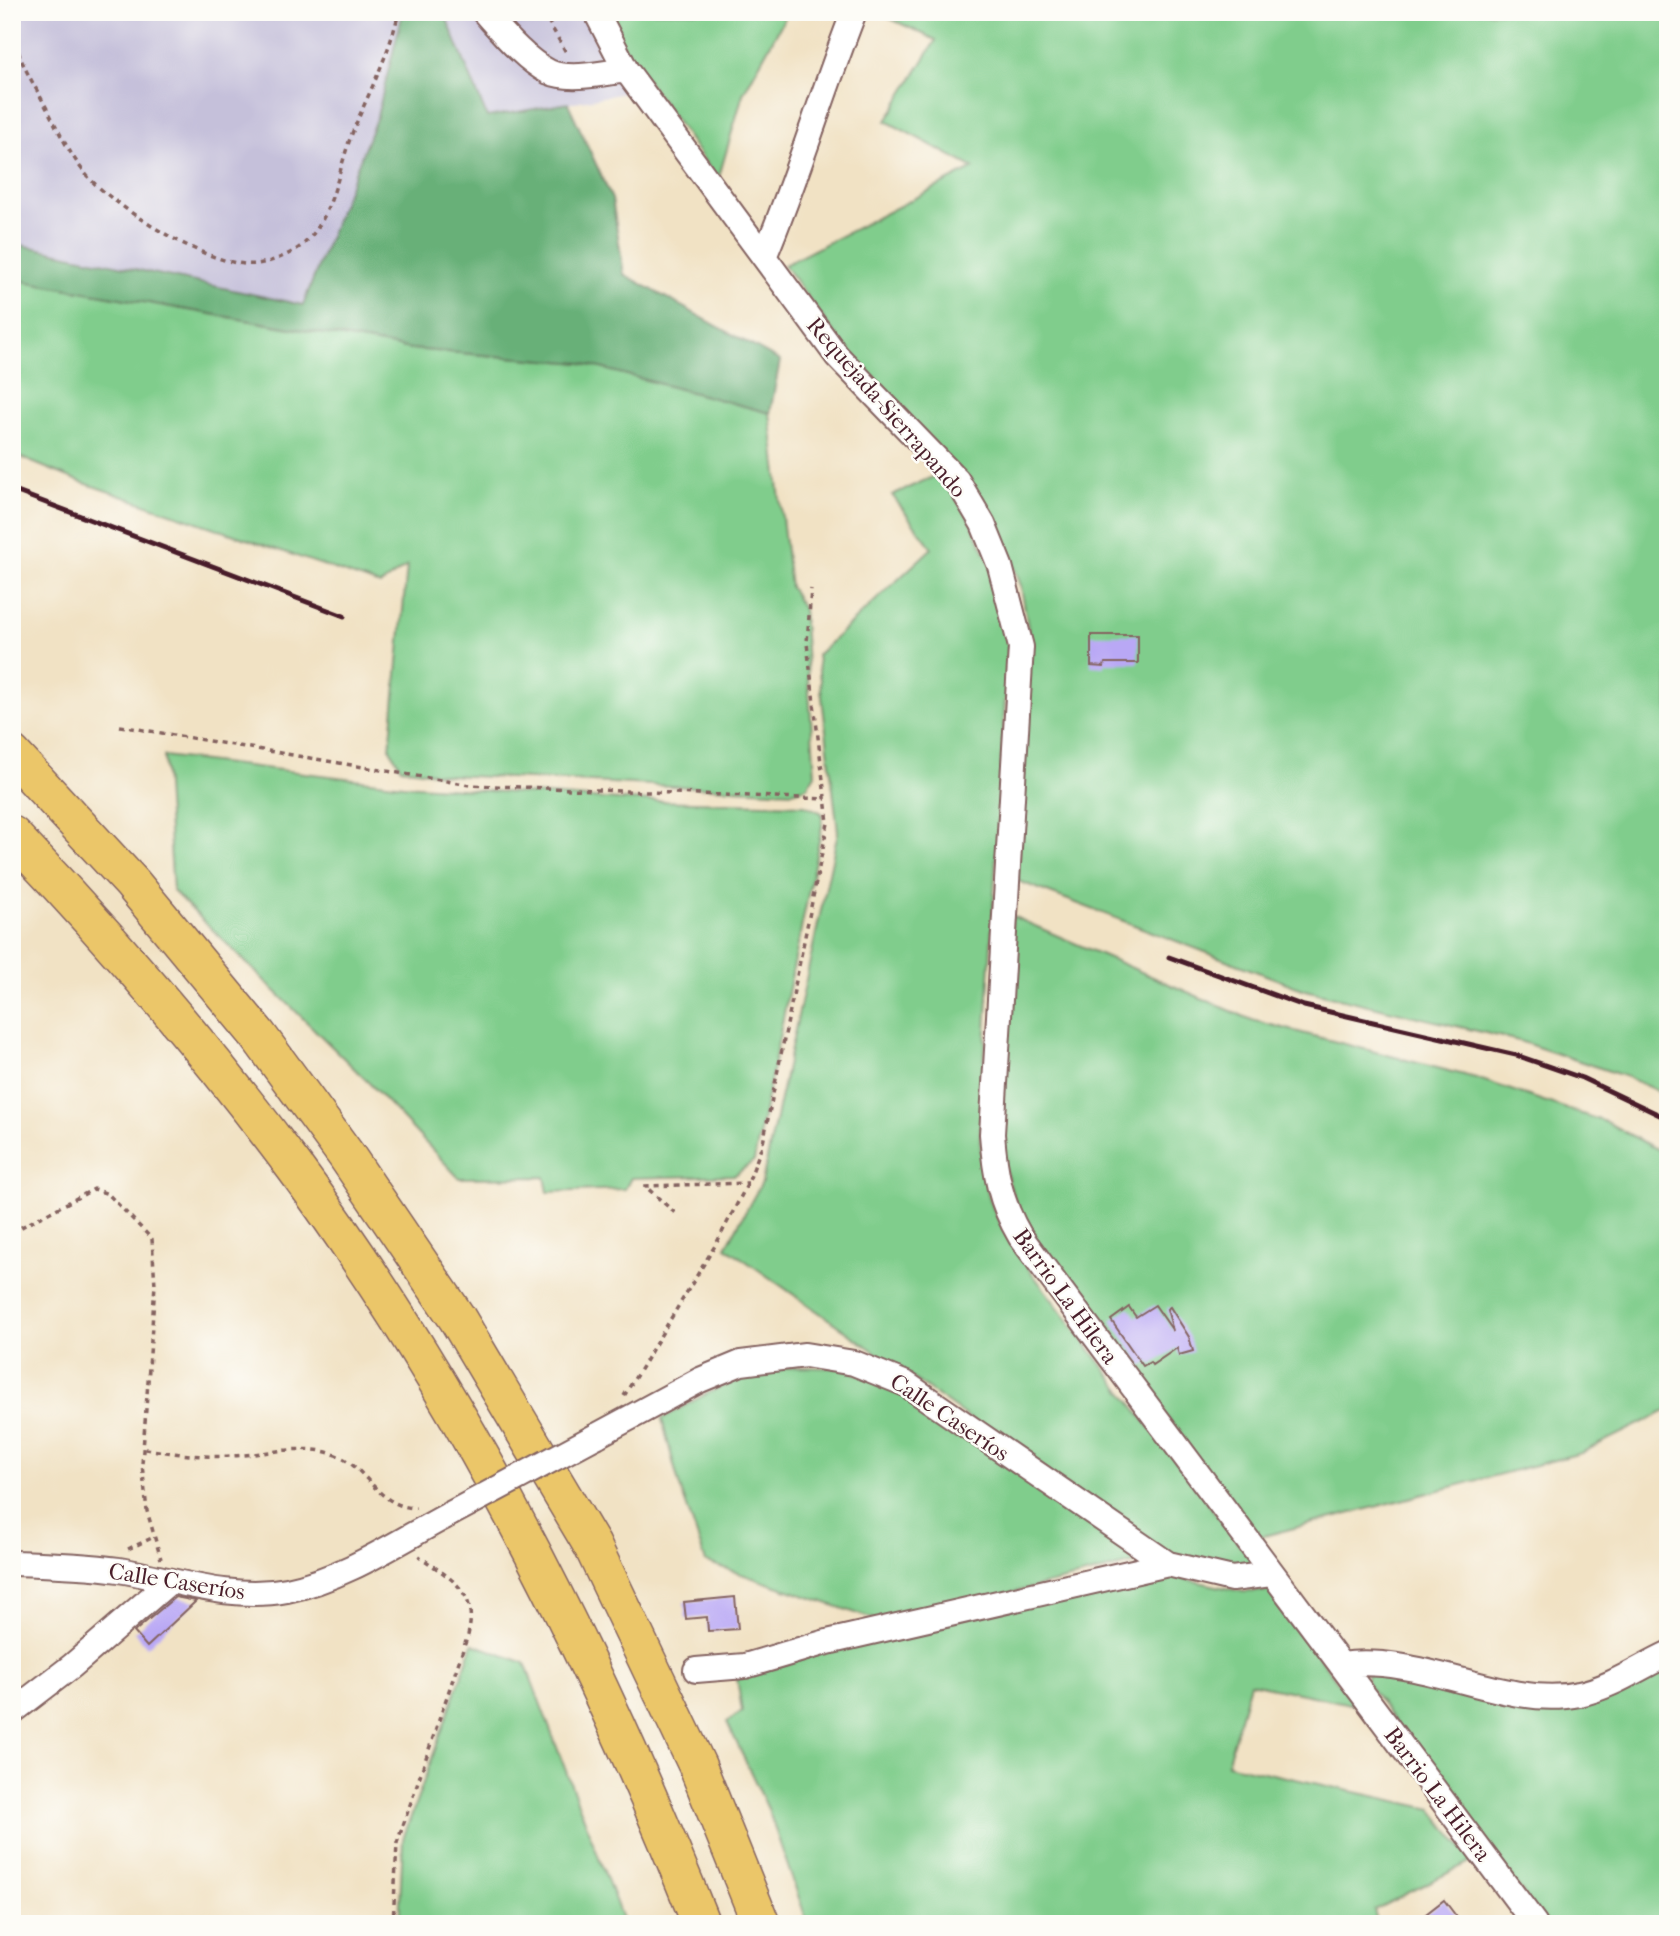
<svg xmlns="http://www.w3.org/2000/svg" width="1680" height="1936" viewBox="0 0 1680 1936" font-family="'IM FELL French Canon',serif">
<style>
.industrial{fill:#c5c0da}
.green{fill:#80cd8c;stroke:#65765c;stroke-width:2}
.forest{fill:#68b078;stroke:#596852;stroke-width:2}
.building{fill:#b9a8f5}
.lines{fill:none;stroke-linecap:round;stroke-linejoin:round}
.minor-casing{stroke:#846361;stroke-width:28}
.highway-casing{stroke:#846361;stroke-width:40}
.path{stroke:#846361;stroke-width:3.5;stroke-dasharray:5 5;stroke-linecap:butt}
.minor{stroke:#fff;stroke-width:24}
.highway{stroke:#ebc669;stroke-width:37}
.rail{stroke:#4a1f2b;stroke-width:5}
.minor-bridge-casing{stroke:#846361;stroke-width:28;stroke-linecap:butt}
.minor-bridge{stroke:#fff;stroke-width:24}
.labels{text-anchor:middle;stroke-width:5;stroke-linejoin:round;paint-order:stroke}
.street-label{font-size:23px;fill:#4a1f2b;stroke:#fdfcf7}
</style>
<rect width="100%" height="100%" fill="#fdfcf7"/>
<filter id="ink" filterUnits="userSpaceOnUse"><feTurbulence type="fractalNoise" baseFrequency=".0143" numOctaves="2"/><feDisplacementMap in="SourceGraphic" scale="14" xChannelSelector="R" yChannelSelector="G"/><feConvolveMatrix kernelMatrix="1 2 1 2 8 2 1 2 1" color-interpolation-filters="sRGB"/></filter>
<filter id="wash" filterUnits="userSpaceOnUse"><feTurbulence type="fractalNoise" baseFrequency=".00686" numOctaves="4" result="noise"/><feDisplacementMap in="SourceGraphic" scale="28" xChannelSelector="R" yChannelSelector="G"/><feGaussianBlur stdDeviation="1.57" result="paint"/><feColorMatrix in="noise" values="0 0 0 0 0 0 0 0 0 0 0 0 0 0 0 0 0 1.4 0 .05"/><feComposite in="paint" operator="in"/></filter>
<g filter="url(#wash)">
<rect width="100%" height="100%" fill="#f1e2c4"/>
<path class="industrial" d="M12,12H403L377,116L303,305L12,243Z
M444,12H585L603,61L624,93L487,118Z"/>
<path class="green" d="M607,12H788L743,94L718,180L625,49Z
M876,12H1668V1096L1627,1077L1519,1041L1305,990L1013,879L1029,634L1021,586L1002,535L972,488L869,380L784,265L974,168L886,121L936,40Z
M12,279L411,349L582,363L770,413L790,587L803,609L815,774L807,787L793,792L448,775L401,768L390,749L407,566L380,585L81,482L12,454Z
M939,474L968,516L993,569L1009,629L980,1138C984,1202 995,1219 1031,1272L1255,1565L1233,1571L1158,1551L726,1247L762,1182L838,832L817,655L932,548L892,495Z
M164,756L403,785L619,800L805,805L822,813V826L754,1161L735,1175L631,1178L625,1189L548,1192L545,1177L459,1178L370,1084L173,891Z
M1012,916L1252,1020L1476,1078L1608,1123L1668,1155V1410L1581,1453L1256,1538L1020,1218L1000,1153Z
M795,1367L842,1368L883,1384L925,1408L1144,1561L885,1623L706,1562L679,1484L662,1419C710,1390 739,1375 795,1367Z
M1162,1574L1244,1592L1269,1591L1355,1705L1250,1683L1227,1764L1432,1809L1472,1861L1374,1910L1378,1924H808L768,1809L727,1722L742,1711L737,1679L856,1641Z
M473,1644L525,1663L624,1924H399L403,1839Z
M1668,1660V1924H1546L1367,1684V1674L1380,1668L1541,1702Z"/>
<path class="forest" d="M403,12H444L487,117L568,103L612,199L624,274L780,361L770,413L582,363L411,349L12,279V243L303,305L377,116Z"/>
<g id="blocks">
<path class="building" d="M1091,635H1138V663H1105L1104,667L1091,666Z
M1155,1305L1173,1331L1167,1309L1170,1307L1189,1337L1193,1351L1179,1355L1177,1348L1152,1365L1150,1362L1143,1366L1111,1320L1129,1307L1136,1317Z
M175,1597L196,1601L147,1647L134,1632Z
M735,1597L738,1629L708,1631L707,1617L686,1619L684,1602Z
M1444,1900L1462,1924H1413Z"/>
</g>
</g>
<g filter="url(#ink)">
<use href="#blocks" fill-opacity="0" stroke="#846361" stroke-width="2"/>
<g class="lines">
<g class="minor-casing">
<path id="minor" d="M484,12C502,32 525,60 549,72C570,81 604,73 626,70
M596,12L626,70L837,356L957,480L983,524L1000,566L1021,647L992,1134C995,1173 1000,1202 1020,1236L1535,1924
M764,257C798,176 822,93 854,12
M596,1436L700,1380L741,1363L805,1355L854,1363L906,1384L1168,1564L1232,1579L1271,1574
M12,1563C48,1564 84,1565 119,1570C175,1579 228,1601 287,1590C344,1579 399,1541 450,1514
M1341,1665C1423,1653 1506,1710 1579,1694C1610,1688 1640,1667 1668,1654
M696,1670L745,1666L823,1643L1168,1564
M12,1712L72,1666L168,1583"/>
</g>
<g class="highway-casing">
<path id="highway" d="M12,754L132,883L257,1034L346,1155L457,1318L592,1545L697,1765L761,1924
M12,835C113,941 208,1051 295,1168C463,1395 597,1662 701,1924"/>
</g>
<path class="path" d="M18,12C8,44 25,68 40,96C56,124 70,159 93,182C125,213 211,269 257,264C272,262 289,255 301,246C332,222 338,171 351,136C369,91 387,61 399,12
M543,12L567,54
M120,726L470,785L826,799
M675,1213L645,1186L748,1183
M12,1232L94,1189L108,1194L152,1239L155,1285L142,1464L147,1511L161,1559
M624,1396L716,1244L748,1183L763,1143L828,823L807,643L811,589
M145,1449C174,1453 202,1458 231,1456C263,1455 302,1443 333,1454C367,1465 376,1507 416,1508
M128,1549L154,1537
M393,1924L397,1843L468,1635C479,1590 450,1579 419,1556"/>
<use href="#minor" class="minor"/>
<use href="#highway" class="highway"/>
<path class="rail" d="M12,490L344,616
M1169,957L1304,1006L1516,1055L1582,1078L1668,1119"/>
<g class="minor-bridge-casing">
<path id="minor-bridge" d="M450,1514L596,1436"/>
</g>
<use href="#minor-bridge" class="minor-bridge"/>
</g>
</g>
<g class="labels">
<g class="street-label">
<text transform="translate(887 407) rotate(49)" y="8">Requejada-Sierrapando</text>
<text transform="translate(1066 1296) rotate(54)" y="8">Barrio La Hilera</text>
<text transform="translate(950 1417) rotate(34)" y="8">Calle Caseríos</text>
<text transform="translate(177 1581) rotate(9)" y="8">Calle Caseríos</text>
<text transform="translate(1438 1794) rotate(53)" y="8">Barrio La Hilera</text>
</g>
</g>
<rect width="1680" height="1936" fill="none" stroke="#fdfcf7" stroke-width="42"/>
</svg>
